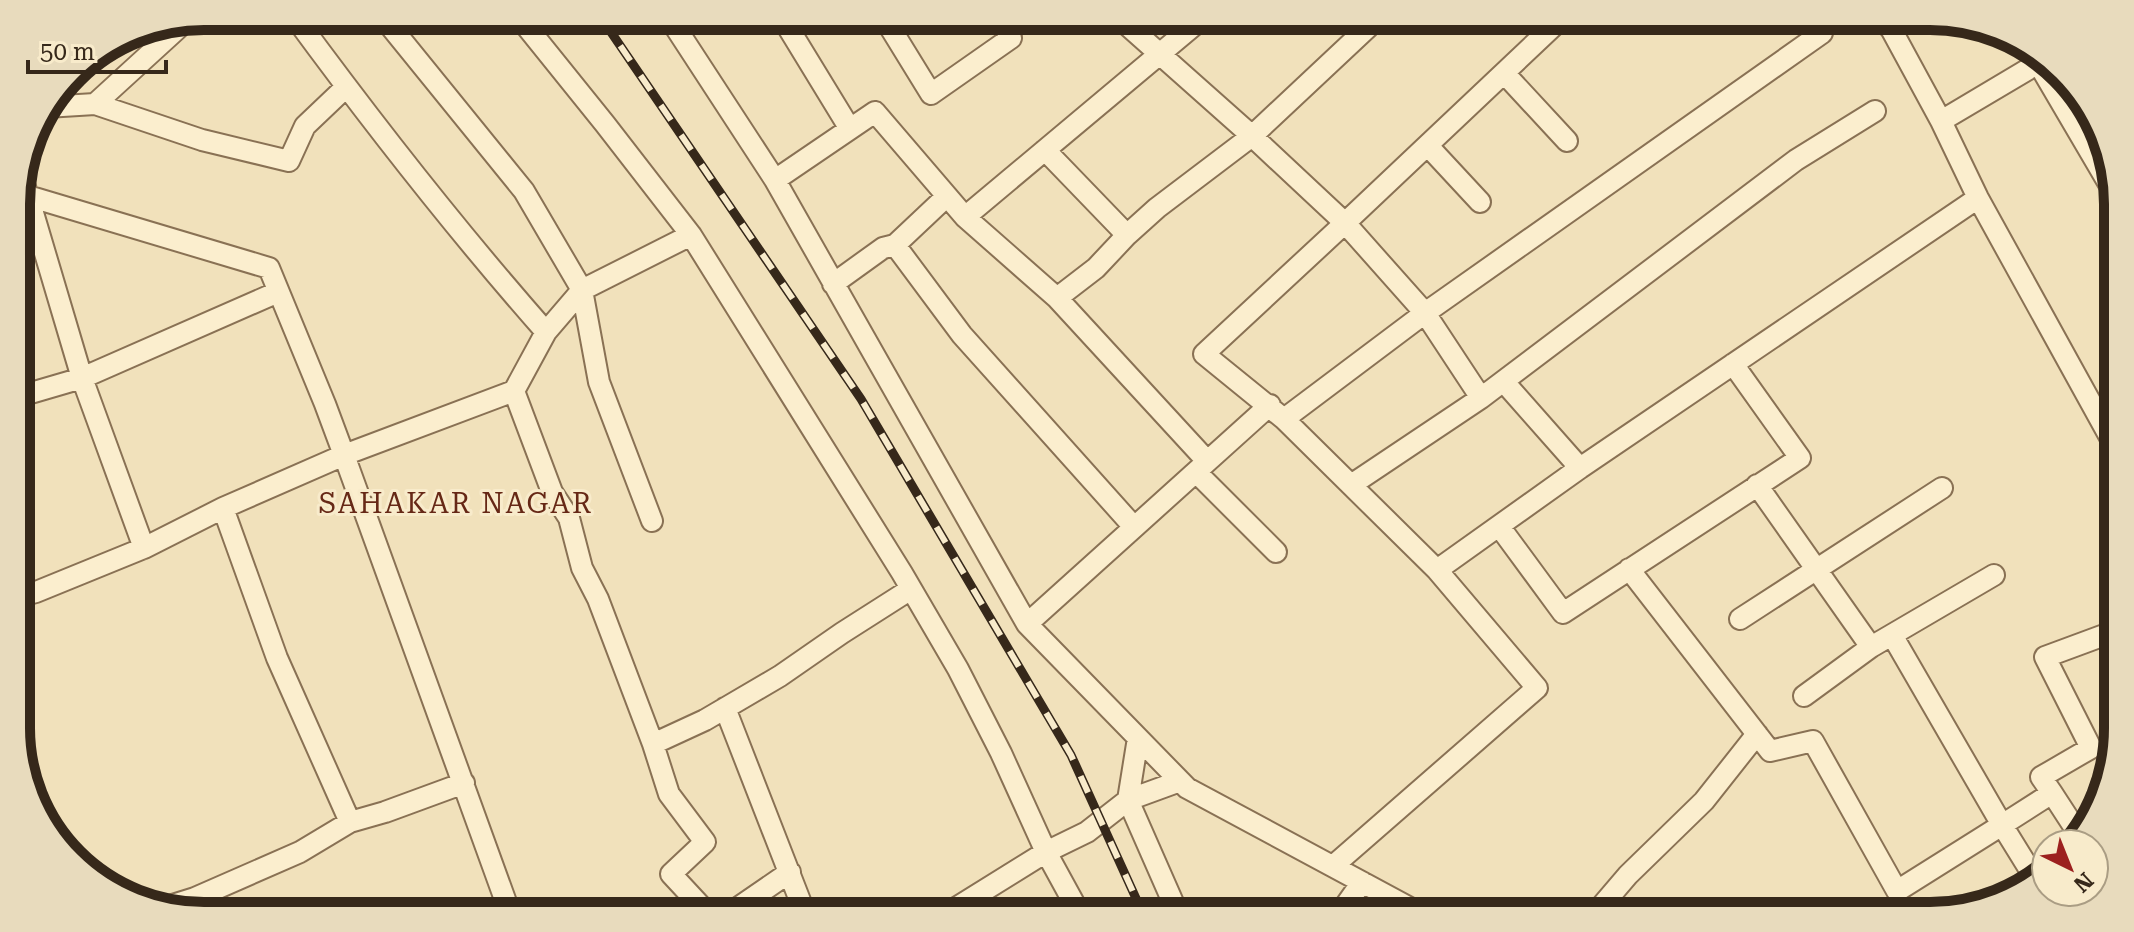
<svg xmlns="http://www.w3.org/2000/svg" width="2134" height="932" viewBox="0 0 2134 932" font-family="'Roboto Serif',serif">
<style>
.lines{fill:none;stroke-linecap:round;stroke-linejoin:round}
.minor-casing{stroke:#897154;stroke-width:24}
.minor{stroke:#fbeece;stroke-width:20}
.rail-casing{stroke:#36281a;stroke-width:9}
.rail{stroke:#f8ebcb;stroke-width:6;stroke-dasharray:18;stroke-linecap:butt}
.labels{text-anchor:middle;stroke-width:6;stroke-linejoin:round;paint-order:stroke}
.neighbourhood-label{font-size:28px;letter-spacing:2px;fill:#662816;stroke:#f8ebcb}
.rim{fill:none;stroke:#36281a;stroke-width:10}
</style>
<rect width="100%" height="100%" fill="#f1e1bb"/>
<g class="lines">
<g class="minor-casing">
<path id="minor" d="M294,16C374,125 457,231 546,332
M382,16L524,191L582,290L599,382L652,521
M518,16L605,124L691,235L902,573L958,669L1001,753L1046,852L1081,916
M668,16L775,180L1027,624L1187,788L1425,916
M781,16L850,129
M883,16L931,94L1011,38L997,16
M1117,16L1252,136L1345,223L1564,16
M1884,16L1941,121L1978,198L2117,450
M1890,28L1910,16
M2038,63L2116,196
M1504,73L1567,141
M95,104L188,19
M46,107L95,104L202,140L289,161L305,126L346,87
M1941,121L2042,61
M1428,146L1480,202
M1045,150L1127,235
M21,175L28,196
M775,180L875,112L965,217L1057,298L1096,268L1127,235L1157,208L1252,136L1380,16
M28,196L269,268L325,404L344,455L223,508L144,548L82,378Z
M965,217L1205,16
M895,245L962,335L1134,527
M833,284L883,248L895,245L947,196
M1057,298L1207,461
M514,391L552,492L569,518L582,568L598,599L653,744L669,794L705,842L671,874L710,916
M17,397L82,378L278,292
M1481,398L1425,313L1345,223L1204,354L1284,419L1437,570L1580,468L1504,382
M1284,419L1425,313L1822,33
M1580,468L1978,198
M1196,472L1276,552
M1351,485L1481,398L1796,160L1875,111
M1757,485L1871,647L1994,575
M223,508L277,658L350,822
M1499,526L1563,613L1800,458L1733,364
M1629,569L1770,751L1813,741L1897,891L2002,825L1892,635
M17,597L36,592L144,548
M1740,619L1942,488
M1027,624L1270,405
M1804,696L1871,647
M725,708L806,916
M1138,738L1128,800L1180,781
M653,744L705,720L780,676L842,633L911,589
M2052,793L2041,777L2091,748L2045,657L2118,630
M1333,866L1537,688L1437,570
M2036,880L2002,825L2052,793L2078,833
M195,898L300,852L350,822L385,812L464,783
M163,908L195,898L203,916
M511,916L344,455L514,391L546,332L582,290L691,235
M726,916L790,872
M943,916L1046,852L1087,832L1128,800L1179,916
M1338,916L1362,882
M1593,916L1628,875L1704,801L1757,734"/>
</g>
<use href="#minor" class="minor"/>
<g class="rail-casing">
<path id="rail" d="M600,16L861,399L1071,755L1144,916"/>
</g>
<use href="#rail" class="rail"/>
</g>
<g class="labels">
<g class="neighbourhood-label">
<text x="456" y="513">SAHAKAR NAGAR</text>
</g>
</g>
<path d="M0 0H2134V932H0ZM204 30H1930A174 174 0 0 1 2104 204V728A174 174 0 0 1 1930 902H204A174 174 0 0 1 30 728V204A174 174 0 0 1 204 30Z" fill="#e8dbbd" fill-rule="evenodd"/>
<path class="rim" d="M204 30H1930A174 174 0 0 1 2104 204V728A174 174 0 0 1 1930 902H204A174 174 0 0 1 30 728V204A174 174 0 0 1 204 30Z"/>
<g transform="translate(2070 868) rotate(137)"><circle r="38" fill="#f8ebcb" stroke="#aa9d84" stroke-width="2"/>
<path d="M0-6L14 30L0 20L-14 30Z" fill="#9c201f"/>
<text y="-12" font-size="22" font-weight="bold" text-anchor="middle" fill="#36281a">N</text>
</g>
<path d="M28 60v12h138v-12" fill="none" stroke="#36281a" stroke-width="4"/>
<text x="40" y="60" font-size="24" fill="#36281a" stroke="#f8ebcb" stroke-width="6" paint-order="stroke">50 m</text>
</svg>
